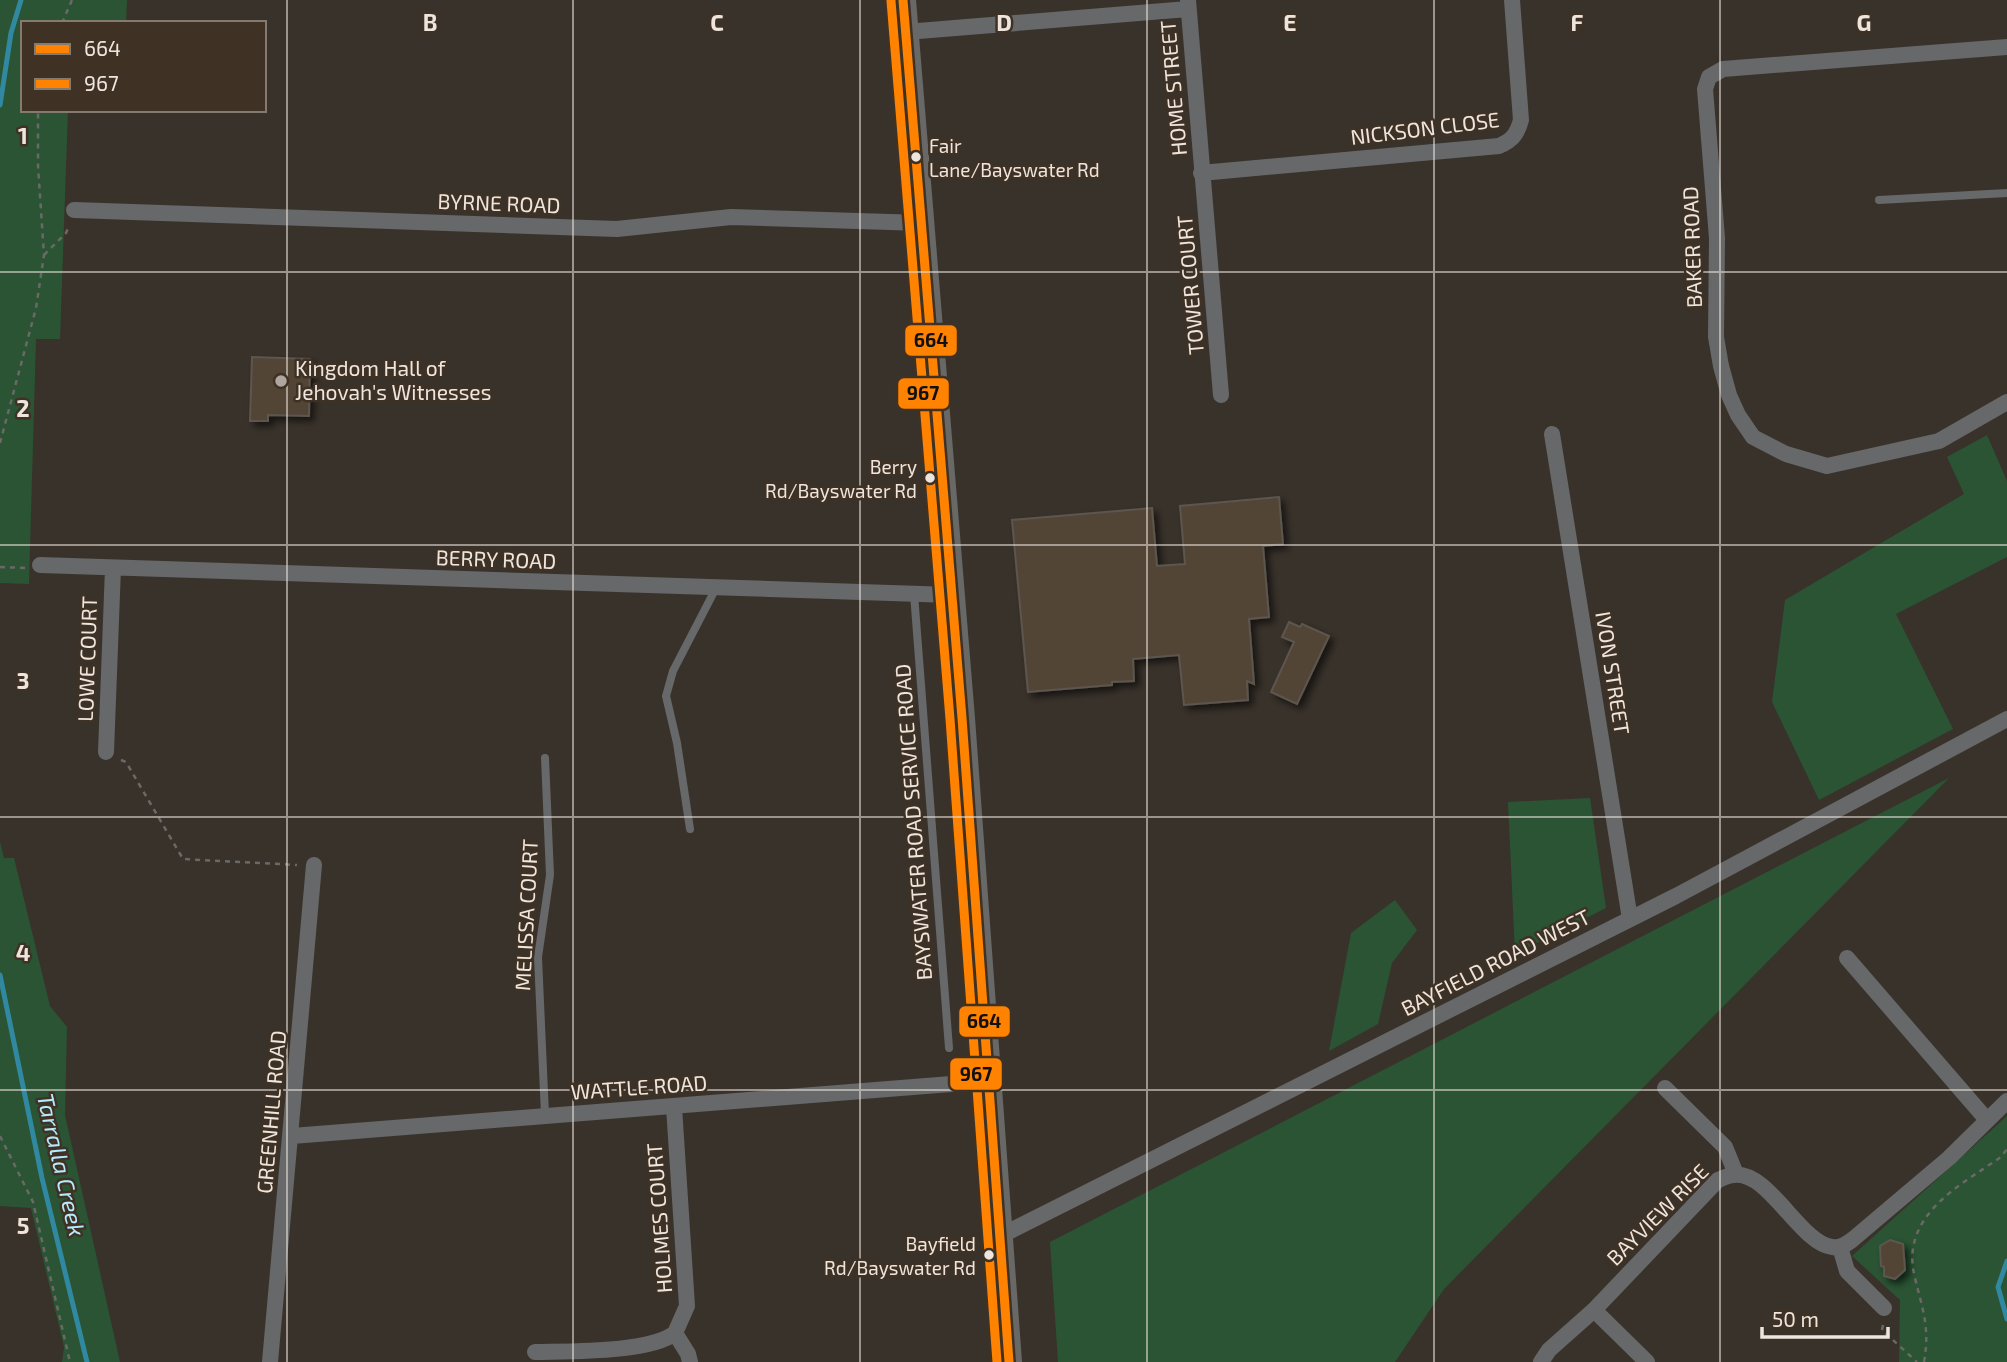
<svg xmlns="http://www.w3.org/2000/svg" width="2007" height="1362" viewBox="0 0 2007 1362" font-family="'Exo 2',sans-serif">
<style>
.green{fill:#2a5433}
.lines{fill:none;stroke-linecap:round;stroke-linejoin:round}
.stream{stroke:#3188a1;stroke-width:5}
.building{fill:#524536;stroke:#5d5650;stroke-width:2;filter:url(#shadow)}
.path{stroke:#6a6967;stroke-width:2.5;stroke-dasharray:5 5;stroke-linecap:butt}
.lane{stroke:#676869;stroke-width:8}
.street{stroke:#676869;stroke-width:16}
.primary{stroke:#686867;stroke-width:26}
.bus-1-casing{stroke:#3f3225;stroke-width:14}
.bus-2-casing{stroke:#3f3225;stroke-width:14}
.bus-1{stroke:#ff8200;stroke-width:9}
.bus-2{stroke:#ff8200;stroke-width:9}
.grid{fill:none;stroke:#eee6de;stroke-width:2;stroke-opacity:0.55}
.bus-dot{fill:#eee6de;stroke:#3f3225;stroke-width:2.5}
.poi-dot{fill:#afa79f;stroke:#3f3225;stroke-width:2.5}
.labels{text-anchor:middle;stroke-width:5;stroke-linejoin:round;paint-order:stroke}
.bus-label{font-size:19px;fill:#eee6de;stroke:#3f3225;text-anchor:end}
.street-label{font-size:21px;fill:#eee6de;stroke:#3f3225}
.poi-label{font-size:21px;fill:#eee6de;stroke:#3f3225;text-anchor:start}
.water-label{font-size:23px;font-style:italic;fill:#b5ebfe;stroke:#3f3225}
.grid-label{font-size:23px;text-anchor:middle;font-weight:bold;fill:#eee6de;stroke:#3f3225;stroke-width:5;stroke-linejoin:round;paint-order:stroke}
.line-badge{stroke:#3f3225;stroke-width:2.5}
.pale-badge-label{font-size:19px;text-anchor:middle;font-weight:bold;fill:#111}
</style>
<defs>
<filter id="shadow"><feDropShadow dx="4.5" dy="4.5" stdDeviation="3.5" flood-color="#0009"/></filter>
</defs>
<rect width="100%" height="100%" fill="#39322b"/>
<path class="green" d="M0,0H127L126,23H23V110H68L60,339H36L29,584L0,583Z
M1987,435L2007,481V557L1896,614L1953,729L1819,800L1772,702L1785,600L1964,494L1947,457Z
M1949,778L1444,1289L1395,1362H1058L1050,1242Z
M1590,798L1606,908L1515,954L1508,802Z
M0,842L4,858H14L50,1006L67,1027L65,1115L120,1362H62L64,1347L31,1208L0,1206Z
M1395,900L1417,930L1392,963L1378,1024L1329,1051L1351,933Z
M2007,1116V1362H1899L1900,1300L1852,1256Z"/>
<g class="lines">
<path class="stream" d="M0,105L11,33L21,0
M0,975L42,1178L87,1362
M2007,1261L1998,1287L2007,1319"/>
</g>
<path class="building" d="M252,357L310,359L309,416L268,415V421H250Z
M1279,497L1283,544L1263,546L1269,617L1249,619L1254,684L1247,681L1248,700L1184,705L1179,655L1133,659L1134,681L1112,682V685L1028,692L1012,520L1152,508L1157,566L1185,564L1180,506Z
M1289,622L1300,627L1302,624L1329,636L1297,704L1271,692L1294,642L1282,637Z
M1890,1240L1903,1244L1905,1270L1895,1279L1884,1276V1267L1881,1266L1880,1246Z"/>
<g class="lines">
<path class="path" d="M62,23L72,0
M44,255L66,233L69,226
M0,443L36,308L44,255L38,166V110
M0,567L25,568
M121,760L126,762L183,859L297,865
M0,1136L33,1202L70,1362
M1883,1325L1882,1330L1917,1362
M1924,1362C1930,1328 1923,1311 1915,1278C1899,1216 1959,1186 2001,1157L2007,1149"/>
<path class="lane" d="M1879,200L2007,193
M914,594L949,1048
M690,829L677,743L666,696L673,671L716,588
M545,1115L538,957L550,875L545,758"/>
<path class="street" d="M1188,0L1221,395
M906,32L1188,9
M2007,47L1723,69L1709,77L1705,89L1717,238L1716,337L1721,366L1729,395L1738,415L1753,437L1786,454L1827,466L1939,441L2007,402
M1201,173L1499,146C1513,140 1517,134 1521,120L1512,0
M74,210L617,229L731,217L922,223
M1552,434L1630,919
M40,565L951,595
M106,752L113,568
M1847,958L1987,1120
M1665,1088L1725,1147L1736,1174
M674,1107L687,1306L675,1333L688,1354L690,1362
M292,1136L989,1081
M1000,1236L1676,896L2007,719
M1840,1247L1847,1271L1884,1308
M1594,1310L1647,1362
M535,1352C568,1351 650,1353 675,1333
M270,1362L314,865
M1541,1362L1549,1350L1594,1310L1718,1180C1723,1178 1729,1175 1734,1175C1768,1170 1800,1243 1832,1247C1840,1249 1846,1244 1852,1240L1949,1158L2007,1101"/>
<path class="primary" d="M903,0L962,718L1009,1362"/>
<g class="bus-1-casing">
<path id="bus-1" d="M903,0L962,718L1009,1362"/>
</g>
<g class="bus-2-casing">
<path id="bus-2" d="M891,1L950,719L997,1362"/>
</g>
<use href="#bus-1" class="bus-1"/>
<use href="#bus-2" class="bus-2"/>
</g>
<path class="grid" d="M287,0V1362M573,0V1362M860,0V1362M1147,0V1362M1434,0V1362M1720,0V1362M0,272H2007M0,545H2007M0,817H2007M0,1090H2007"/>
<g class="bus-dot">
<circle cx="916" cy="157" r="6"/>
<circle cx="930" cy="478" r="6"/>
<circle cx="989" cy="1255" r="6"/>
</g>
<circle class="poi-dot" cx="281" cy="381" r="7"/>
<g class="labels">
<g class="bus-label">
<text x="929" y="153" text-anchor="start">Fair<tspan x="929" dy="24">Lane/Bayswater Rd</tspan></text>
<text x="917" y="474">Berry<tspan x="917" dy="24">Rd/Bayswater Rd</tspan></text>
<text x="976" y="1251">Bayfield<tspan x="976" dy="24">Rd/Bayswater Rd</tspan></text>
</g>
<g class="street-label">
<text transform="translate(1174 88) rotate(-95)" y="7">HOME STREET</text>
<text transform="translate(1425 129) rotate(-7)" y="7">NICKSON CLOSE</text>
<text transform="translate(499 204) rotate(2)" y="7">BYRNE ROAD</text>
<text transform="translate(1693 247) rotate(-92)" y="7">BAKER ROAD</text>
<text transform="translate(1191 285) rotate(-95)" y="7">TOWER COURT</text>
<text transform="translate(496 560) rotate(2)" y="7">BERRY ROAD</text>
<text transform="translate(88 659) rotate(-88)" y="7">LOWE COURT</text>
<text transform="translate(1612 673) rotate(81)" y="7">IVON STREET</text>
<text transform="translate(914 822) rotate(-94)" y="7">BAYSWATER ROAD SERVICE ROAD</text>
<text transform="translate(527 915) rotate(-87)" y="7">MELISSA COURT</text>
<text transform="translate(1496 963) rotate(-27)" y="7">BAYFIELD ROAD WEST</text>
<text transform="translate(639 1088) rotate(-4)" y="7">WATTLE ROAD</text>
<text transform="translate(272 1112) rotate(-85)" y="7">GREENHILL ROAD</text>
<text transform="translate(1658 1215) rotate(-45)" y="7">BAYVIEW RISE</text>
<text transform="translate(660 1218) rotate(-94)" y="7">HOLMES COURT</text>
</g>
<g class="poi-label">
<text x="295" y="376">Kingdom Hall of<tspan x="295" dy="24">Jehovah's Witnesses</tspan></text>
</g>
<g class="water-label">
<text transform="translate(61 1165) rotate(77)" y="8">Tarralla Creek</text>
</g>
</g>
<g class="grid-label">
<text x="430" y="31">B</text>
<text x="717" y="31">C</text>
<text x="1004" y="31">D</text>
<text x="1290" y="31">E</text>
<text x="1577" y="31">F</text>
<text x="1864" y="31">G</text>
<text x="23" y="144">1</text>
<text x="23" y="417">2</text>
<text x="23" y="689">3</text>
<text x="23" y="961">4</text>
<text x="23" y="1234">5</text>
</g>
<g class="line-badge">
<rect x="904" y="324" width="54" height="33" rx="7" fill="#ff8200"/>
<rect x="897" y="377" width="53" height="33" rx="7" fill="#ff8200"/>
<rect x="958" y="1005" width="53" height="33" rx="7" fill="#ff8200"/>
<rect x="949" y="1057" width="54" height="34" rx="7" fill="#ff8200"/>
</g>
<g class="pale-badge-label">
<text x="931" y="347">664</text>
<text x="923" y="400">967</text>
<text x="984" y="1028">664</text>
<text x="976" y="1081">967</text>
</g>
<rect x="21" y="21" width="245" height="91" fill="#3f3225" stroke="#857a6f" stroke-width="2"/>
<rect x="35" y="44" width="35" height="10" fill="#ff8200" stroke="#857a6f" stroke-width="2"/>
<text x="84" y="56" font-size="21" fill="#eee6de">664</text>
<rect x="35" y="79" width="35" height="10" fill="#ff8200" stroke="#857a6f" stroke-width="2"/>
<text x="84" y="91" font-size="21" fill="#eee6de">967</text>
<path d="M1762 1327v10h126v-10" fill="none" stroke="#eee6de" stroke-width="3.5"/>
<text x="1772" y="1327" font-size="21" fill="#eee6de" stroke="#3f3225" stroke-width="5" paint-order="stroke">50 m</text>
</svg>
